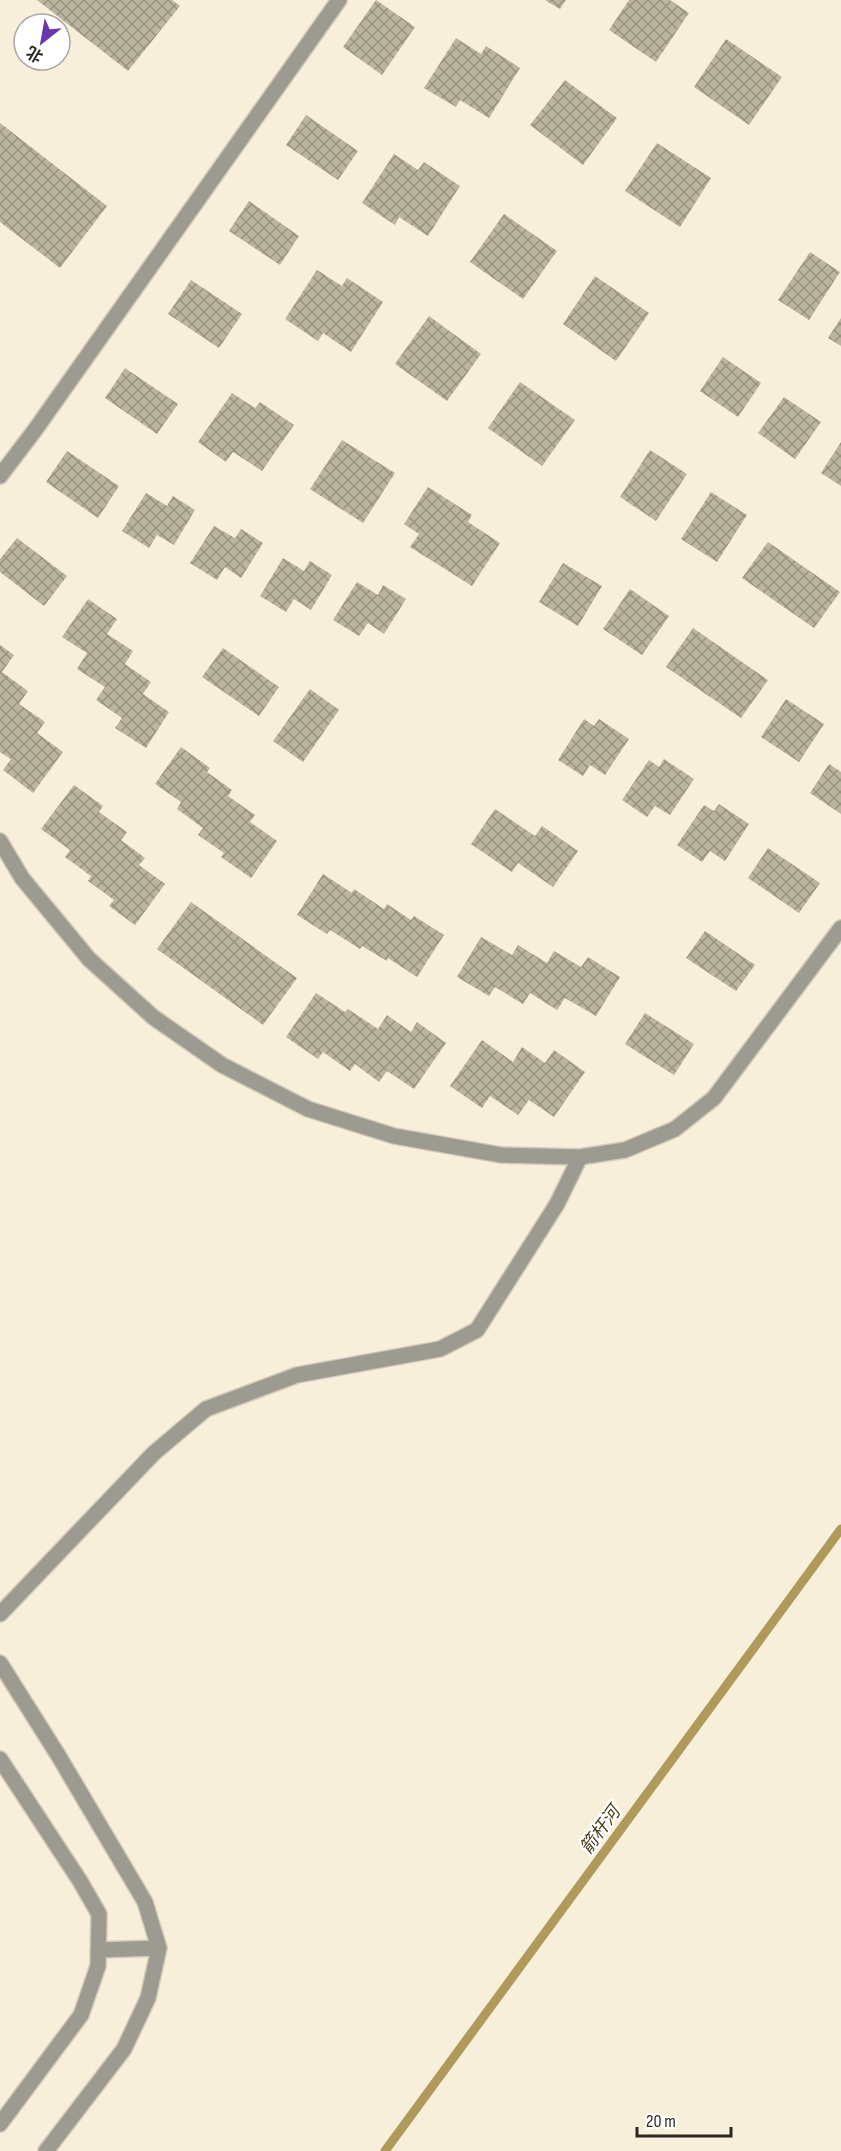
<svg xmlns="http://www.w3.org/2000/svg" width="841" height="2151" viewBox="0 0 841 2151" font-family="'Sofia Sans Condensed','Noto Sans SC',sans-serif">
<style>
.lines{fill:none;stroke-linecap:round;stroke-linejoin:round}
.stream{stroke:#b09a5b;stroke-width:9}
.building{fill:url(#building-cross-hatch)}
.minor-casing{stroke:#d2cbb8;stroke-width:18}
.minor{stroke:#9d9a91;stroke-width:15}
.labels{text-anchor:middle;stroke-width:4.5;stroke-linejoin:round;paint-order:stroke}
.water-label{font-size:18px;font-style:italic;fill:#4c401b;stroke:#fff}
</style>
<defs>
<pattern id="building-cross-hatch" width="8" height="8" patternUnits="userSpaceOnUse" patternTransform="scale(1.5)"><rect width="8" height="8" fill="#bbb49f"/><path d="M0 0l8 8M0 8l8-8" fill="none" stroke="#989281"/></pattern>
</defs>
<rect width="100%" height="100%" fill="#f7efd9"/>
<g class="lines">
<path class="stream" d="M385,2151L841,1529"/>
</g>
<path class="building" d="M37,0H172L180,6L128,71Z
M376,0L415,27L382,75L343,47Z
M545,0H566L560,9Z
M629,0H670L689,13L656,62L609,30Z
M456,38L481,54L486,46L520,68L489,118L460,100L456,107L424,88Z
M726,39L782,77L749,125L694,87Z
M565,80L617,118L583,165L530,125Z
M306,115L358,151L338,180L286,145Z
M0,123L107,206L60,268L0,222Z
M657,143L711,178L680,227L625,191Z
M394,154L418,170L424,162L460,186L428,236L399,217L395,225L362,203Z
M249,201L299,236L280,265L229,231Z
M504,214L557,251L523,299L470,262Z
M810,252L840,272L809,320L778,300Z
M317,270L342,286L347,278L383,302L351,352L323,333L318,341L285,319Z
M595,276L649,313L616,361L563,324Z
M191,280L242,314L219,348L168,314Z
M429,316L481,354L447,401L395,364Z
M841,318V346L828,338Z
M723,357L761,383L738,417L700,391Z
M125,368L178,404L157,434L105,398Z
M520,382L575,420L542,466L488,428Z
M232,393L255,408L260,402L294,425L262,471L233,452L226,462L198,442Z
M784,397L821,422L795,459L758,433Z
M342,440L395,473L363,523L310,489Z
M841,442V486L821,473Z
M650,450L687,474L656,521L620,497Z
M67,451L119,486L98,518L46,482Z
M428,487L472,515L468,522L500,543L472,586L410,547L419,534L404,524Z
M711,492L747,515L717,562L681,539Z
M146,493L167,506L173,496L195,510L174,545L157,535L149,548L122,531Z
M214,526L235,538L241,529L263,543L241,578L225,567L217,580L190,563Z
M17,538L67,576L44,606L0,572V559Z
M768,542L840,592L814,628L742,578Z
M283,558L304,571L310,561L332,575L311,610L294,599L286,612L260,596Z
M563,563L602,586L578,626L539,602Z
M357,582L378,595L383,585L406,599L384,634L368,623L359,636L333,620Z
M630,589L669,616L642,655L603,629Z
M88,599L117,619L107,634L133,651L125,664L151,682L143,694L169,712L146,748L115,728L122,718L96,700L105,687L77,669L87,653L62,637Z
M693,628L768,680L741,718L666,667Z
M0,645L14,655L2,672L28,691L19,704L45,722L37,733L63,752L33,793L3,770L11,759L0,752Z
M223,648L279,687L259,716L202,677Z
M310,689L339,710L303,762L273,741Z
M786,699L824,724L799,762L761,737Z
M584,719L594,726L599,719L629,739L605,775L590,765L583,776L558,760Z
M181,747L210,768L207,772L232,790L228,796L255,815L250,822L277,841L251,878L221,857L224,853L198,835L203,828L177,809L181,802L155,784Z
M664,759L694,779L670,815L655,806L647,817L622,800L649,760L659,767Z
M829,764L841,772V814L810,793Z
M74,785L103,806L99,812L127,832L121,840L145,858L139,865L165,884L135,925L109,906L114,900L88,881L91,876L65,857L70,850L41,829Z
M719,804L749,824L725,861L710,851L702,862L677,845L704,805L714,811Z
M495,809L535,836L542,826L578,851L553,887L518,863L512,872L471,844Z
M768,848L820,883L799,913L748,878Z
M323,874L352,893L354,889L384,909L387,904L411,920L414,916L444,935L417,977L388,958L387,961L362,946L360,949L330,930L327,934L297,915Z
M191,902L297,978L263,1025L157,949Z
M705,931L755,965L736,991L686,958Z
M481,937L512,955L518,945L547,963L554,951L581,967L588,957L620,977L596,1016L565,998L557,1010L530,993L523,1004L495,987L489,996L457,977Z
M316,993L345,1012L348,1009L378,1029L387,1015L411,1032L417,1022L446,1043L414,1089L387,1071L379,1082L355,1064L350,1071L323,1052L318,1059L286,1037Z
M645,1013L694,1044L674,1075L625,1044Z
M482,1040L513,1062L522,1047L545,1063L554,1050L585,1072L554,1117L529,1100L518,1115L490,1096L482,1108L450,1086Z"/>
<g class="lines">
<g class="minor-casing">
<path id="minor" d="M0,476L35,430L339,0
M0,841L22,878L89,959L153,1017L222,1065L308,1109L394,1136L501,1155L580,1157L625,1150L675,1129L714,1098L841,928
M0,1614L154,1453L206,1409L297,1375L440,1349L477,1330L557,1204L580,1157
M0,1663L58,1755L145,1902L159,1948L148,1998L124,2049L46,2151
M0,1759L80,1881L99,1914L98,1966L81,2015L0,2124
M98,1950L159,1948"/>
</g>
<use href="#minor" class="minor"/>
</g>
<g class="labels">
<g class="water-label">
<text transform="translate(600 1830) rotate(-54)" y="6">箭杆河</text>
</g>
</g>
<g transform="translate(42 42) rotate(211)"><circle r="28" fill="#ffffff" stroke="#aba9a6" stroke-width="1.5"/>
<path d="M0-4.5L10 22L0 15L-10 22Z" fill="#6c36ac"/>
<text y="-9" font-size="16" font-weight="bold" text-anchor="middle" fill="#2c2921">北</text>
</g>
<path d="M637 2127v9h94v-9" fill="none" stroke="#2c2921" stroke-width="3"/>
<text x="646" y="2127" font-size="18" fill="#2c2921" stroke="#ffffff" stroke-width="4.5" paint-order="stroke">20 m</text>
</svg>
